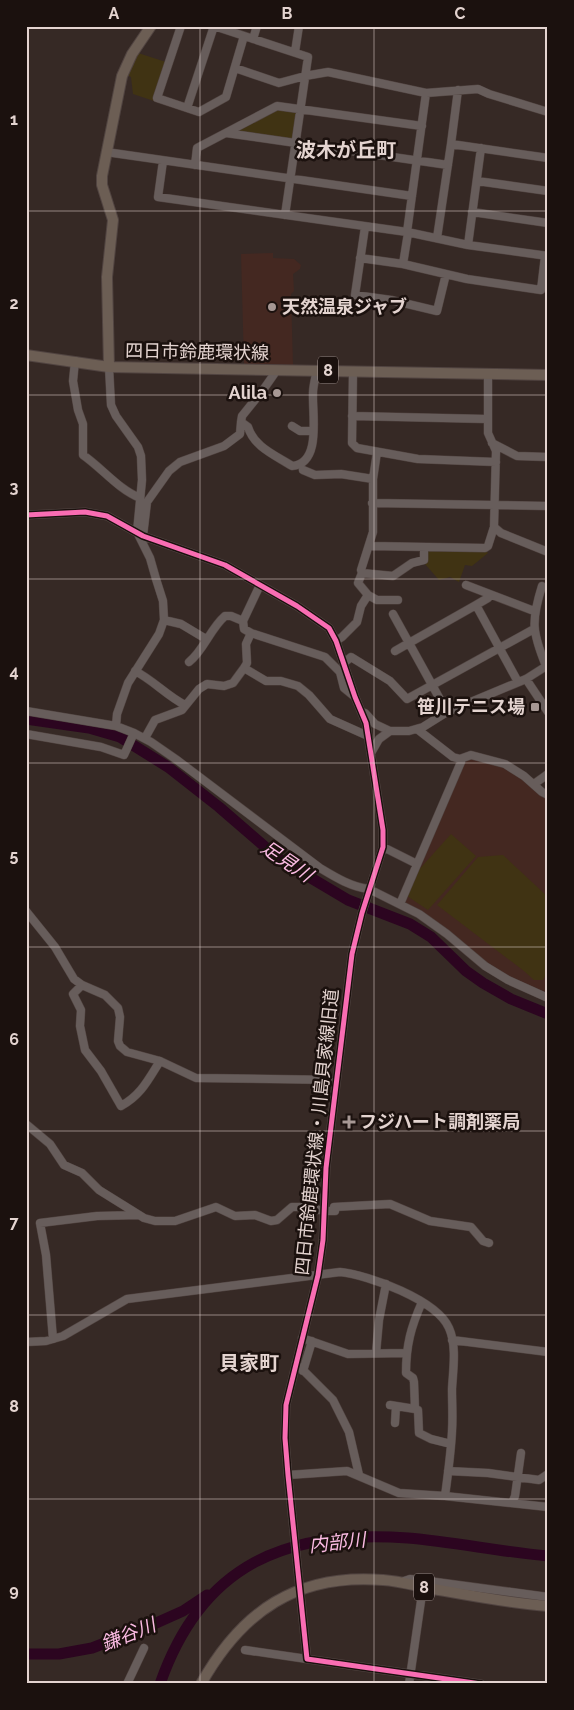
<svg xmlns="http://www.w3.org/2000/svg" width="574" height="1710" viewBox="0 0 574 1710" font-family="Raleway,'Noto Sans JP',sans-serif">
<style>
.built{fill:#442821}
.green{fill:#403313}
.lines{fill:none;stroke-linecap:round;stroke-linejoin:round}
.river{stroke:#2c0520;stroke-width:11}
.minor-casing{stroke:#514441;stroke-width:9}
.major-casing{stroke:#514441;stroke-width:12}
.minor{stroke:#675d5b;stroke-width:8}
.major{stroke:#6c5e54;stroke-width:10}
.cycleway-casing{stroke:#1b110e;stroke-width:8}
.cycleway{stroke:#f96db3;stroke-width:5}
.grid{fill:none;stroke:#e4d4d0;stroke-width:1;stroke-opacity:0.55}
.poi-dot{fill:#a79894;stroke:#1b110e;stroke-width:2}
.labels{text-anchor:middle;stroke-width:5;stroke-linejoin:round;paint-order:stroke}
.shield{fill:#1b110e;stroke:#a89a96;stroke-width:1}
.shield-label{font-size:16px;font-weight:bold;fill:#e4d4d0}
.poi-label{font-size:18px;font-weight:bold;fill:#e4d4d0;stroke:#1b110e;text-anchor:start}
.street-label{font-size:18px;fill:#e4d4d0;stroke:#1b110e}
.water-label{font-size:19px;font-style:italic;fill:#fabae2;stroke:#1b110e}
.quarter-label{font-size:20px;font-weight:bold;fill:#e4d4d0;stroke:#1b110e}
.neatline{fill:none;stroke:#e4d4d0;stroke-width:2}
.grid-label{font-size:16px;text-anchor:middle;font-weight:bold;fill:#e4d4d0}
</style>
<rect width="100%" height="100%" fill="#362925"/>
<path class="built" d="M273,253V258L294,259L301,265L300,269L293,274L294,291L291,294L293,365L244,364L241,254Z
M471,758L503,767L522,778L548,798V987L544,992L500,973L405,902L464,763Z"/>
<path class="green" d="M138,53L166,62L154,101L133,94L131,77L127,75Z
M277,109L295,111L297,114L294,138L291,140L240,132V129Z
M429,551H486L488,553L472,566L465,565L459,582L450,577L439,580L425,564L427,552Z
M451,834L476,856L428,910L407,896L416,873Z
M503,855L548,897V971L543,980H534L524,971L437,905L478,857Z"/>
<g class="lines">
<path class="river" d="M26,719L89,728L120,737L168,767L219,807L279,859L348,900L410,924L431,937L466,971L483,983L511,999L548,1014
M26,1654H59L92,1648L154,1624L183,1611L207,1595
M160,1684C202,1563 288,1529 408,1538C455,1542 501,1552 548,1556"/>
<g class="minor-casing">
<path id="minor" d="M181,26L157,98L199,112L226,97L244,36
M214,26L308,57L285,215
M253,39L257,26
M295,52L299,26
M235,68L279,83L305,76L328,72L426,93L478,89L489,94L548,112
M458,90L451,144L548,158
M187,108L214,26
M226,133L448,165
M106,152L412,196
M163,161L158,197L407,232L468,245L548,256
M195,165L197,148L277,106L422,126
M477,181L548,191
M472,212L548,223
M365,227L355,295L391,300L437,311L446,274
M407,232L426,93
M408,233L403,264L467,279L541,290L545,256
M437,238L451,144
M468,245L481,148
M360,258L403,264
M75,361L73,381L78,410L83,424V455C103,469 118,489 140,498
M109,367L111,405L116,416L138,447L141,456L142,480L137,532L150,558L156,579L163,601L164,620L159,634L128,683L117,714L116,726
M277,370L263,390L242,416L241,422L248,427C254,447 275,455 292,466C322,464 312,414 313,393C313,385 316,378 316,370
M353,371L352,443L357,448L418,459L496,462
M352,416L487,419
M292,426L300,431H313
M492,443L517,456L548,457
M377,452L373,479V532L361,570L362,573L393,576L412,563L424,560V547
M303,470L315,475L341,474L373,479
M372,503L548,506
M26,515L85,512L107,516L143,536L225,565L297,606L329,628L336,641L355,697L366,723L383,830V847L362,913L352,954L326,1168L323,1240L318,1275L286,1405L285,1438L288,1475L307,1659L481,1684
M494,527L501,533L548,552
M143,536L147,502L169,471L180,462L224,446L240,434L241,422
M370,546L485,548L488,546L494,527L496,451L488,433V373
M260,585L243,621L244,629L251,633L325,657L340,672L344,688L355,697
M466,585L534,611
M542,586C531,621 532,632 546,666
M368,595L377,600H398
M476,605L488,598
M393,614L409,643L395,651
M164,620L181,624L206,639
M336,641L342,637L357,622L361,606L368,595L358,583L362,573
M189,662C204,650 210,629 225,616H231L243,621
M344,663L351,657L390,681L407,699L534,629
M244,668L247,663L246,644L251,633
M135,671C153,680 167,696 185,705
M526,679L548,712
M26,711L116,726L134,733L151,742L177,760L320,868C335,877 351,887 369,889L419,914L447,934L485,966L508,980L548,998
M447,712L409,643L476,605L518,682
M365,713L375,724L390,731
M417,729L453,757L460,759L471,755L505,764L524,776L542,792L548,795
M26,734L101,747L124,755L134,733
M145,738L155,720L182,710L199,689L207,684L224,686L233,683L244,668L266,681H281L298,686L309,695L330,719L368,736
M371,753L379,739L390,731H409L423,727L447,712L526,679L548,665
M534,784L548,774
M383,847L417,864
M400,904L461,762L460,759
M26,911L55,947L74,979L82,985L105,995L118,1008L120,1017L118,1041L120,1046L127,1052L160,1061L196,1078L336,1080
M82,985L73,994L81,1010L80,1026L85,1050L101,1071L121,1106C141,1095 148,1080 160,1061
M26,1124L50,1144L64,1165L82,1173L99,1190L144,1218L155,1221H175L216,1207L235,1216L255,1215L271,1221L277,1220L292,1207H302L325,1211H335
M334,1207L390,1204L430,1221L471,1227L483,1241L489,1243
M302,1338L348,1354L406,1353
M53,1339L46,1255L40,1223L97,1216L139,1215
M452,1340L548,1352
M26,1342L46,1341L63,1336L127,1299L340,1272C369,1275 437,1300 449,1328C457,1346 453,1370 452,1389C452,1403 453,1417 452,1431C451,1452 448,1474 445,1496
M376,1353L379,1320L386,1284
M296,1363L333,1400L349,1432L359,1475
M303,1371L312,1341
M390,1405L415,1409L414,1382L413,1378L406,1373C406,1345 411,1327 422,1302
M415,1409L418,1410L419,1433L431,1439L451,1444
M395,1423L396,1406
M448,1471L488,1473L539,1480L548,1474
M288,1475L347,1471L399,1493L445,1496L548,1507
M512,1503L515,1496L521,1453
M404,1581L410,1579L421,1580L548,1597
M245,1650L307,1659
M127,1684L144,1648
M409,1684L423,1587"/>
</g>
<g class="major-casing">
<path id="major" d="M26,355L109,367L548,375
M109,367L107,277L113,220L102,185V176L122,76L132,54L151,26
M201,1684C242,1611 297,1573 383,1580C398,1581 413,1585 428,1588C467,1595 507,1603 548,1606"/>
</g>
<use href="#minor" class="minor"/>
<use href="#major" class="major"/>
<g class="cycleway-casing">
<path id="cycleway" d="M26,515L85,512L107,516L143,536L225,565L297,606L329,628L336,641L355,697L366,723L383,830V847L362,913L352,954L326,1168L323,1240L318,1275L286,1405L285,1438L288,1475L307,1659L481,1684"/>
</g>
<use href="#cycleway" class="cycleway"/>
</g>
<path class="grid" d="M200,26V1684M374,26V1684M26,211H548M26,395H548M26,579H548M26,763H548M26,947H548M26,1131H548M26,1315H548M26,1499H548"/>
<g class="poi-dot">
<circle cx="272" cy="307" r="5"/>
<circle cx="277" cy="393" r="5"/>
<rect x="530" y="702" width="10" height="10" rx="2.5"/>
<path d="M346.5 1114.5h5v5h5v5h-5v5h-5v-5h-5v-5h5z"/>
</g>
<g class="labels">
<g class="shield">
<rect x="318" y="356.5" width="20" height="27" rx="4"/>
<rect x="414" y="1573.5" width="20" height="27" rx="4"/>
</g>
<g class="shield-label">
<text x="328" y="376">8</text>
<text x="424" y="1593">8</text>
</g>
<g class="poi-label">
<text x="282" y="313">天然温泉ジャブ</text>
<text x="267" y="399" text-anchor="end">Alila</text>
<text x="525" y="713" text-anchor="end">笹川テニス場</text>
<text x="359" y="1128">フジハート調剤薬局</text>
</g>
<g class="street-label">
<text transform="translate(197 352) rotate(1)" y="6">四日市鈴鹿環状線</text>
<text transform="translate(317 1132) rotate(-84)" y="6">四日市鈴鹿環状線・川島貝家線旧道</text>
</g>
<g class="water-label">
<text transform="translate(287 861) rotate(34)" y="7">足見川</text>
<text transform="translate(337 1542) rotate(-6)" y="7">内部川</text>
<text transform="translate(128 1634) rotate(-22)" y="7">鎌谷川</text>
</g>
<g class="quarter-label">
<text x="346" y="157">波木が丘町</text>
<text x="249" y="1370">貝家町</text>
</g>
</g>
<rect width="574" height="1710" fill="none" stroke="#1b110e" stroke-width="55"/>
<rect x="28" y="28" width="518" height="1654" class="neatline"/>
<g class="grid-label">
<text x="114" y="19">A</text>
<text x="287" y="19">B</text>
<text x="460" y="19">C</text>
<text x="14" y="125">1</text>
<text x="14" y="309">2</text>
<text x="14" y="493">3</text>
<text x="14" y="677">4</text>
<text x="14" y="861">5</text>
<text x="14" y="1045">6</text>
<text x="14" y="1228">7</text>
<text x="14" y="1412">8</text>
<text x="14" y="1596">9</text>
</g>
</svg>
